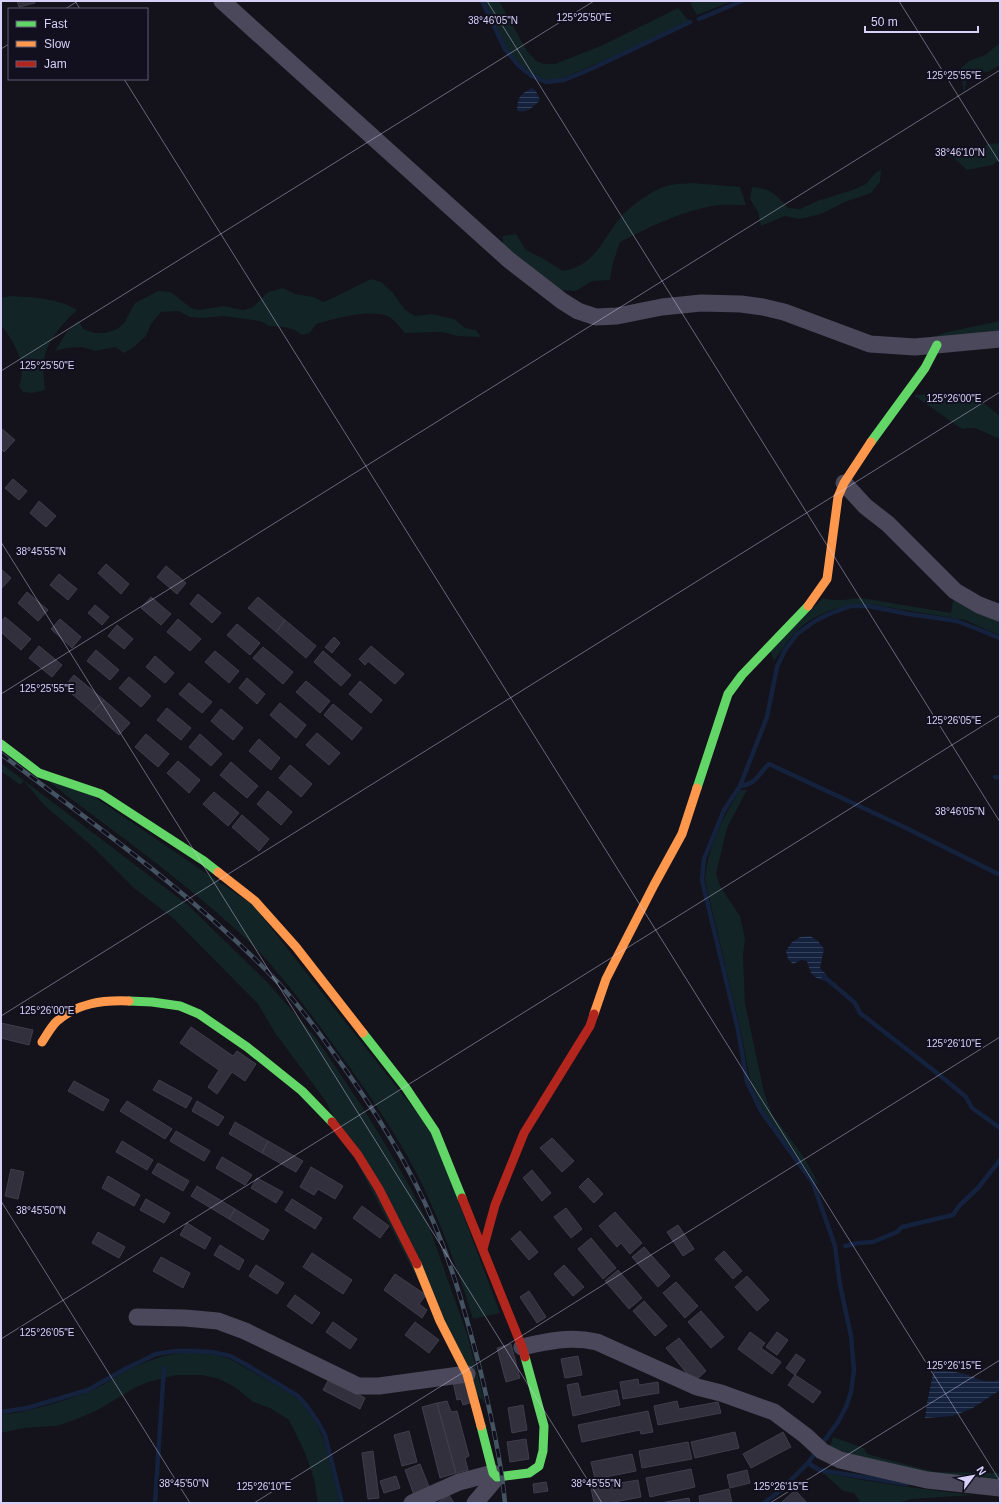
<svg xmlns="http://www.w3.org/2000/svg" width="1001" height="1504" viewBox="0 0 1001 1504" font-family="Arial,sans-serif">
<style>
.green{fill:#122425}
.water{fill:url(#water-rules)}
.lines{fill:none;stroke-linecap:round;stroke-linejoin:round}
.stream{stroke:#14223e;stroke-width:4.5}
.building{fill:#32303c;stroke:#413d4d}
.street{stroke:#4a485a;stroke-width:17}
.fast{stroke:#63d668;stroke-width:9}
.slow{stroke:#ff974d;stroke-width:9}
.jam{stroke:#b3261e;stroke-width:9}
.rail-casing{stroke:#445361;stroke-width:4.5}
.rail{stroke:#120f1e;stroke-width:3;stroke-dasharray:9;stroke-linecap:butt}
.ticks{fill:none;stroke:#d7d1f9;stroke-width:1;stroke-opacity:0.45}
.ticks-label{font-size:10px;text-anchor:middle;fill:#d7d1f9;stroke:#120f1e;stroke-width:4;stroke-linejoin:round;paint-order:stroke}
</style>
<defs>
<pattern id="water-rules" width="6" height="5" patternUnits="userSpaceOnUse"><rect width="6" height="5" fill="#14223e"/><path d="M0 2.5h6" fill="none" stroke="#35415b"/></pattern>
</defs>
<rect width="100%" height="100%" fill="#14121a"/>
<path class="green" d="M483,1H499L527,51L536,61L544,64H555L603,45L678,8L689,21L640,45L563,78C556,79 549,81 542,79C513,71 494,26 483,1Z
M695,1H733L697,15L690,3Z
M1000,43V65L988,72L968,70L964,94L961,68L969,61L985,55Z
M1000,143V158L993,165L967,170L955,159L940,153L974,152L988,144Z
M881,170L880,182L871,193L845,202L821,214L800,219L785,216L761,226L758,212L750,199L752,187C771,188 776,195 788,208L800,209L817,201L853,190L866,184L875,173Z
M692,183L740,187L746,205C735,205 723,204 712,206C680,212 649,227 620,242L612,266L610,280L592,281L576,291L559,290L542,279L503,244V236L516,234L526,250L544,259L563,271C598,264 601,239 622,216C631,205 656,187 671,185C678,183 685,184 692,183Z
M371,279L381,282L393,293L405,310L415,316L431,314L454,319L465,328L476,330L481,337L458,336L442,332L405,333C400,328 395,320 389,317C371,308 335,319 316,324L310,333L301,335L295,330L284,327L269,326L260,321L223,316L203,318L190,317L178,311L161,312L151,324L146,336L134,347L124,353L115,347L96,351L82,347L66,348L55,351L66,333L79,321L83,329L94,333H106L117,329L124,323L135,303L158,291L171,292L191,308L198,310L224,306L243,310L253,307L268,292L283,288L295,294L314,297L323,302L335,297Z
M10,296C32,297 58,298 77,310C63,323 45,343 44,362C43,372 44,381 45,390L32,393L23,392L19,386C26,366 18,350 7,333C6,331 3,328 1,326C0,320 1,304 1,298Z
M1000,321V332L928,339L947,332Z
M954,393L981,401L1000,416V439L975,428L962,429L913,395Z
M954,595L1000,618V635L987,630L965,620L868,604C846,605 824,610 806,623C793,632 783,648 774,661L770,650L823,598C837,602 848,599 862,598L951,613Z
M1,763L188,905L269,984L316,1038L365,1111L387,1147L410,1187L427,1221L467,1334L485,1403L478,1396L325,1100L275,1033L258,1004L173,918L135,889L94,848L44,805L24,781L20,785L1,771Z
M44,778L87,792L253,905L433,1133L500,1313L473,1319C459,1273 443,1229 423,1186C396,1131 360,1081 324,1032C299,999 274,965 244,937C182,879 111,830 44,778Z
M740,790H747L727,828L716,874L720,886L740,916L745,939L743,955L745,1003L764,1092L772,1114L803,1156L814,1175L820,1188L763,1112L751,1084L741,1032L705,880C709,843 722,820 740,790Z
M186,1352L216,1355L230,1359L288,1392L301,1401L316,1423L324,1440L340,1503H318L314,1479L305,1453L289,1420L270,1408L253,1402L235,1387L219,1379L202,1375H176L149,1382L136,1387L96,1411L72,1421L56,1426L23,1428L1,1433V1414C24,1414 68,1400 90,1391C103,1386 115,1377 128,1370C146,1361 166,1354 186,1352Z
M833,1437L864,1448L867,1454L935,1472L1000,1473V1483L947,1479L845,1458L830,1446Z
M822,1472C872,1483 923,1489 974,1495L912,1499L898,1503H861L854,1493L843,1491Z"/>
<path class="water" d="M532,88L536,91L540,100C532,108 528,113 517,111C518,97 519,95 532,88Z
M810,936L818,941L824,949L820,968L827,975L825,981C811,977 811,974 807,961L801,960L793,964L788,959L786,951L792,942L800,937Z
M934,1369C943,1371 951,1371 960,1373C978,1376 978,1384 1000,1380V1390L973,1408L953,1416L925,1418L927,1403Z"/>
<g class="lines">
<path class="stream" d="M482,1L505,49L518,65L532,76L546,82L564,80L593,68L690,22
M699,19L742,1
M995,777L1000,778
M740,786C757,784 758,774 769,764L904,827L1000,875
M822,975L855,1003L860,1013L932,1069L966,1097L972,1108L1000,1128
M845,1246L858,1243L873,1242L897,1232L902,1227L953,1215L959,1206L978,1188L1000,1160
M1,1412L27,1408L88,1390L125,1369L156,1354L175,1351H193L212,1352L230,1356L245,1364L298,1396L306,1405L318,1422L325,1435L342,1503
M808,1463L819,1470L907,1484
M155,1503L164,1368
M764,1503L781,1490L808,1463L838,1422L846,1407L851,1392L854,1370L851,1336L840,1285L835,1246L813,1183L761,1111L747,1082L738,1030L702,880L704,859L724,810L740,786L767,717L777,667L785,650L797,634L815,621L829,614L851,606H868L909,614L957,621L1000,638"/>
</g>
<path class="building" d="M17,1H34L35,3L19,7Z
M1,428L15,440L4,452L1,449Z
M13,479L27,491L19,500L5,488Z
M39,501L56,516L46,527L30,513Z
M106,564L129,584L121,594L98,573Z
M166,566L186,583L177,594L157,577Z
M1,569L11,578L2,588L1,587Z
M59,574L77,589L68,600L50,585Z
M27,592L48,610L38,621L18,603Z
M198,594L221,613L212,623L190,604Z
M151,597L171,614L161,625L141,608Z
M258,597L285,620L276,632L248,608Z
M95,605L109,617L102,625L88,613Z
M5,617L31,639L21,650L1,632V622Z
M60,619L81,637L72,648L51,629Z
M178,619L201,639L190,651L167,632Z
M285,620L316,646L306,658L276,632Z
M237,624L260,643L250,655L227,635Z
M117,625L133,639L124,649L108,636Z
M334,637L340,643L332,653L325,647Z
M39,646L62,665L52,677L29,658Z
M371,646L404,674L395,684L368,661L365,665L359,659Z
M263,647L293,672L283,684L253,658Z
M96,650L119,670L110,680L87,661Z
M215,651L239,671L229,683L205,662Z
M323,651L351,675L341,686L314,662Z
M155,656L174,673L165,683L146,667Z
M74,675L104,700L93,712L64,687Z
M129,677L151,696L141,707L119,688Z
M247,678L265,694L257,704L239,688Z
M306,681L330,701L320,713L296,692Z
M360,681L382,700L371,713L349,694Z
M189,683L212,702L202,713L179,694Z
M104,700L130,723L119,735L93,712Z
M280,703L306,725L296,738L270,715Z
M333,704L362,728L352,740L324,715Z
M167,708L191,728L181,740L157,720Z
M221,709L243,728L233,740L211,721Z
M317,733L340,753L329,765L306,745Z
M146,734L169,754L158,767L135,747Z
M200,734L222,754L211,766L189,747Z
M259,739L280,758L271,770L249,751Z
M178,761L200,780L189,793L167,773Z
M231,762L258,786L247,798L220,775Z
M290,765L312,784L301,797L279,778Z
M268,791L292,812L281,825L257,804Z
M214,792L239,813L228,826L203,804Z
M242,815L269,839L259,851L232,827Z
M1,1023L33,1030L29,1045L1,1038Z
M191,1027L233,1056L237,1051L256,1064L245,1081L232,1072L217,1094L208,1087L219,1070L180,1043Z
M159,1080L192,1098L186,1108L153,1090Z
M74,1081L109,1100L103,1111L68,1091Z
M127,1101L172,1129L165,1139L120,1111Z
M197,1101L224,1117L218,1126L192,1111Z
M235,1122L268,1141L262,1153L229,1134Z
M176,1131L210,1151L204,1161L170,1141Z
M552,1138L574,1161L562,1172L540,1148Z
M122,1141L153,1160L147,1170L116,1152Z
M268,1141L303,1161L296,1172L262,1153Z
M222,1157L252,1175L245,1185L216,1168Z
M158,1163L189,1181L183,1191L152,1173Z
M311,1167L343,1186L335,1199L318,1189L314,1195L300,1187Z
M11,1169L24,1172L18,1199L5,1196Z
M532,1170L551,1193L542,1201L523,1178Z
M108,1176L140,1195L134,1206L102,1188Z
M257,1178L283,1192L276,1203L251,1188Z
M588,1178L603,1194L594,1203L579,1187Z
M197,1186L235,1209L229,1219L191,1196Z
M146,1199L170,1213L164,1223L140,1210Z
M292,1199L322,1218L315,1229L285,1210Z
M362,1206L389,1226L380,1238L353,1218Z
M566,1208L582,1229L571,1238L554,1217Z
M235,1209L269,1230L263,1240L229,1219Z
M615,1212L642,1243L630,1254L621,1243L617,1247L599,1226Z
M187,1223L211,1238L205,1249L180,1235Z
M678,1225L694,1249L683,1256L667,1232Z
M520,1231L538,1252L529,1260L511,1239Z
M98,1232L125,1247L119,1258L92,1243Z
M591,1238L616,1268L603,1279L578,1249Z
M220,1245L244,1260L239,1270L214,1255Z
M644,1247L670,1276L658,1287L632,1257Z
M724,1251L742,1271L733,1279L715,1259Z
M312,1253L352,1280L343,1294L303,1267Z
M161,1257L190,1273L183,1288L153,1271Z
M256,1265L284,1283L277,1294L249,1276Z
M564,1265L584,1287L573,1296L554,1274Z
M618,1270L642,1298L629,1309L605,1281Z
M395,1274L426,1295L419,1304L427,1310L422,1318L384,1290Z
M747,1276L769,1300L757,1311L735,1287Z
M676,1282L698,1306L685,1318L663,1293Z
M529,1291L546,1317L537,1323L520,1297Z
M295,1295L320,1313L312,1324L287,1306Z
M644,1301L667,1326L655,1336L633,1311Z
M701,1311L724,1337L711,1348L688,1322Z
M333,1322L357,1339L350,1349L326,1332Z
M415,1322L439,1340L429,1353L405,1335Z
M750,1332L765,1343L761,1348L781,1362L772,1374L738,1349Z
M777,1332L788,1340L777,1355L766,1347Z
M679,1338L706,1371L694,1382L666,1348Z
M511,1344L520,1378L506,1382L497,1348Z
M796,1354L805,1360L795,1375L786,1368Z
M578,1356L582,1375L565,1378L561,1359Z
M795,1375L821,1392L813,1403L788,1385Z
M329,1379L365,1398L360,1409L323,1390Z
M638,1379L639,1385L658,1382L659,1393L623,1399L620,1382Z
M464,1380L470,1403L463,1405L461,1399L457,1400L453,1382Z
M578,1383L581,1397L617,1390L620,1405L573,1416L567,1385Z
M447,1401L451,1412L457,1411L469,1456L465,1458L468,1470L456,1473L437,1403Z
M677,1401L679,1409L718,1402L721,1413L658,1425L654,1406Z
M437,1403L456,1473L440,1478L422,1407Z
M523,1405L527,1430L512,1433L508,1408Z
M648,1411L653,1432L641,1434L640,1430L582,1442L578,1425Z
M409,1431L417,1462L402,1466L394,1435Z
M735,1432L739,1448L695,1458L691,1442Z
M783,1432L791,1447L751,1468L743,1454Z
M526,1439L529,1459L510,1462L507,1442Z
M688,1442L692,1459L642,1468L639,1451Z
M373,1451L379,1498L368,1499L362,1453Z
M632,1454L636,1471L595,1479L591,1462Z
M420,1464L430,1489L414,1495L405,1470Z
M691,1469L695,1487L650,1497L646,1478Z
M747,1470L750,1483L730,1488L727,1475Z
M396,1476L400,1488L384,1493L380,1481Z
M638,1480L641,1497L609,1503H594L591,1488Z
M546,1482L548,1491L534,1493L533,1484Z
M729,1489L732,1503H700L699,1496Z
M795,1490L807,1503H781Z
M449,1495L454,1503H437Z
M689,1498L690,1503H660Z"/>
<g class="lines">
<path class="street" d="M222,1L509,260L562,301L578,311L596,317L617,316L662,307L701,303L741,304L763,307L784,312L870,344L915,347L1000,339
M844,483L865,506L888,524L955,591L979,605L1000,613
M137,1317L185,1318L218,1321L245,1331L358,1386H379L467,1374
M522,1347C548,1341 570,1336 597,1342L697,1387L721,1393L774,1412L806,1436L822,1451L840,1460L927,1480L1000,1488
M412,1503L459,1482L493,1473
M475,1503L497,1477"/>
<path class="fast" d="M871,442L925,368L937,345
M1,744L39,773L101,794L204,861L218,872
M697,788L728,694L742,675L808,606
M129,1001L152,1002L180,1006L199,1014L247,1047L302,1091L332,1122
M363,1033L406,1088L435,1131L462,1198
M481,1426L493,1473L497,1477L529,1473L539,1466L543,1451L544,1426L525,1357"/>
<path class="slow" d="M808,606L827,579L838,497L844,483L871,442
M218,872L255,901L296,947L363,1033
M594,1014L606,979L654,885L682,834L697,788
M42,1042C46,1036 51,1027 56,1022C77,1003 102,1000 129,1001
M417,1264L440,1321L467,1374L481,1426"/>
<path class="jam" d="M332,1122L358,1155L379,1189L417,1264
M462,1198L522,1347L525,1357
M483,1249L495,1205L524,1133L590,1026L594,1014"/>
<g class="rail-casing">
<path id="rail" d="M1,754C92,823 186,889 267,971C290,994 313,1024 332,1051C371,1104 407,1160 433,1221C454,1270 468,1322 481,1373C491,1416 501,1459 505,1503"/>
</g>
<use href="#rail" class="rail"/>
</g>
<path class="ticks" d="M75,1L80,9M487,1L1000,822M899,1L1000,163M65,9L78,1M1,49L9,44M124,79L1000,1481M1,371L594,1M1,542L602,1503M1,694L1000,70M1,1016L1000,392M1,1201L190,1503M1,1339L1000,715M254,1503L1000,1037M770,1503L1000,1360"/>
<g class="ticks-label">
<text x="584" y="21">125°25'50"E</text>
<text x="493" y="24">38°46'05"N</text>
<text x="954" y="79">125°25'55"E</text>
<text x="960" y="156">38°46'10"N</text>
<text x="47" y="369">125°25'50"E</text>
<text x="954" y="402">125°26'00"E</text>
<text x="41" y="555">38°45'55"N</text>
<text x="47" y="692">125°25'55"E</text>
<text x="954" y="724">125°26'05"E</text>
<text x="960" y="815">38°46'05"N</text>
<text x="47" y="1014">125°26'00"E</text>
<text x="954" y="1047">125°26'10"E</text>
<text x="41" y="1214">38°45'50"N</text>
<text x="47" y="1336">125°26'05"E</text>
<text x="954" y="1369">125°26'15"E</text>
<text x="184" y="1487">38°45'50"N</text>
<text x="596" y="1487">38°45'55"N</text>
<text x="264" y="1490">125°26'10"E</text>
<text x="781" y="1490">125°26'15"E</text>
</g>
<rect width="1001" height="1504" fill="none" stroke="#d7d1f9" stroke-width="4"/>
<rect x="8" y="8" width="140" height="72" fill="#120f1e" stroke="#615d76"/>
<rect x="16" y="21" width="20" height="6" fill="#63d668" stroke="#615d76"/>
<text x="44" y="28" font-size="12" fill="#d7d1f9">Fast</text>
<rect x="16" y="41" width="20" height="6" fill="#ff974d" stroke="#615d76"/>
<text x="44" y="48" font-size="12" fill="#d7d1f9">Slow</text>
<rect x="16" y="61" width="20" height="6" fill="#b3261e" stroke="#615d76"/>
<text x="44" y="68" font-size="12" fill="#d7d1f9">Jam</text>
<g transform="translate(973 1476) rotate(58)" stroke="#120f1e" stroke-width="3" paint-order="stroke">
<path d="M0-3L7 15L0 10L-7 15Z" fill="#d7d1f9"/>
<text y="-6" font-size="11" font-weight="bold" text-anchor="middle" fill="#d7d1f9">N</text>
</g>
<path d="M865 26v6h113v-6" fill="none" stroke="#d7d1f9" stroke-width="2"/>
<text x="871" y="26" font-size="12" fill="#d7d1f9" stroke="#120f1e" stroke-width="3" paint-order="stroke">50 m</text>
</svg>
